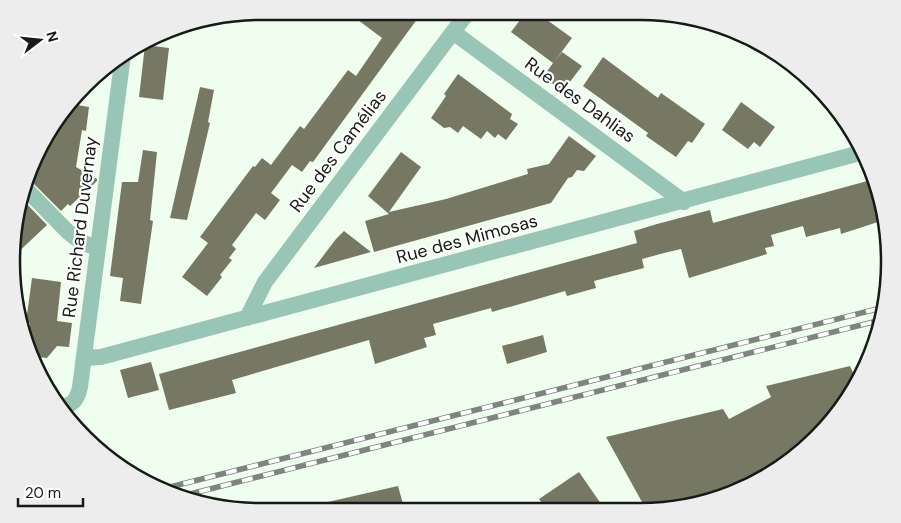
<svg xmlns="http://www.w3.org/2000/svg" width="901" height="523" viewBox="0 0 901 523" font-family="'DM Sans',sans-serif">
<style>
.building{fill:#767863}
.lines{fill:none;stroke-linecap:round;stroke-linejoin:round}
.street{stroke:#99c5b7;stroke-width:16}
.rail-casing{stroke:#7c867c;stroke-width:5.5}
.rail{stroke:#fff;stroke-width:4;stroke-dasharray:11;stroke-linecap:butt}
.labels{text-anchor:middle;stroke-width:4.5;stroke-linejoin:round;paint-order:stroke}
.street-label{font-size:18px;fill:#151b15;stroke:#fff}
.rim{fill:none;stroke:#151b15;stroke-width:2.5}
</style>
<rect width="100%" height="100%" fill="#f0feef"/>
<path class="building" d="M346,11H423L313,162L310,161L302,172L292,165L271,193L280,200L265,220L256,213L232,245L236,249L229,258L232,260L220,275L222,277L207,296L182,277L208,243L200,237L253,166L255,167L262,158L271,165L300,126L304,129L348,70L356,76L382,38Z
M526,12H536L572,38L554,62L562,52L582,66L563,91L543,77L553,63L511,32Z
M145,45L169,48L163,100L139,97Z
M603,57L658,98L661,93L705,124L692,143L688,141L676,157L646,136L648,133L583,86Z
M458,74L512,114L510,119L518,124L506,140L498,134L495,138L487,131L481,139L463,126L458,133L450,127L444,128L431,118L446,96L444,94Z
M200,87L214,90L208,122L210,123L187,220L170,218Z
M741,102L775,127L760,147L754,142L748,149L722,130Z
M71,104L89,107L86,131L82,130L76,167L97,179V181L70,206L68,204L61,211L28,178L54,122Z
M569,136L596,156L584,171L577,170L572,177L568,178L551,203L374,252L365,221L389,214L368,196L401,152L421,167L389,212L446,199L528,174L527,169L549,164Z
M143,150L157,152L150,220L153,221L141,304L120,301L123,278L110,276L122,182H138Z
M871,180L884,209L878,211L881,221L841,234L840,228L806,237L803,226L771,235L774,246L765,248L767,254L689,278L681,249L664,253L642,259L644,268L594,281L596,288L567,296L565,291L492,312L491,308L433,324L436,335L424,338L427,347L375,364L369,340L232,380L236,393L169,410L159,374L637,243L634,231L657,224L710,210L713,223Z
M20,197L47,225L12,258Z
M344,231L371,252L314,268L336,239Z
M32,278L61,282L57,321L72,323L69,347L57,346L47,358L38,357L29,336L30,323L26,322Z
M543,335L547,352L507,364L502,346Z
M151,362L159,390L128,398L120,370Z
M850,366L856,379L848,400L816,439L765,478L720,499L656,511H647L606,437L723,409L729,419L771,397L766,386Z
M579,472L606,511H547L539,499Z
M398,486L405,511H320L319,504Z"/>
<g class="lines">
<path class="street" d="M453,32L684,202
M24,187L68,232L81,242L97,248
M247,318L265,282L468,12
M84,358L101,357L860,153
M59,407C73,406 77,400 80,387L123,55"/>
<g class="rail-casing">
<path id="rail" d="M162,489L885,307
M178,497L881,320"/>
</g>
<use href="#rail" class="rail"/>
</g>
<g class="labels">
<g class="street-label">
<text transform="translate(580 100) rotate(36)" y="6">Rue des Dahlias</text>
<text transform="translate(338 151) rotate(-53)" y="6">Rue des Camélias</text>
<text transform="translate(80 227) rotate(-83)" y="6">Rue Richard Duvernay</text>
<text transform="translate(467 239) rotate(-15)" y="6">Rue des Mimosas</text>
</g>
</g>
<path d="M0 0H901V523H0ZM261 20H640A241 241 0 0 1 881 261V262A241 241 0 0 1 640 503H261A241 241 0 0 1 20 262V261A241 241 0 0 1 261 20Z" fill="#ecedec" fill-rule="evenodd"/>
<path class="rim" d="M261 20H640A241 241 0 0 1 881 261V262A241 241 0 0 1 640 503H261A241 241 0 0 1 20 262V261A241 241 0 0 1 261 20Z"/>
<g transform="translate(40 40) rotate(74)" stroke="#ffffff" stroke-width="4" paint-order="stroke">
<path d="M0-4L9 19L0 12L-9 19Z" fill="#151b15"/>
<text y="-8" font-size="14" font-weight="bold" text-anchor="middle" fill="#151b15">N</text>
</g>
<path d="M18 498v8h65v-8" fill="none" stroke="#151b15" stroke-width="2.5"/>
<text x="25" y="498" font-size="15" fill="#151b15" stroke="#ffffff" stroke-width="4" paint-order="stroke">20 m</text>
</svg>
